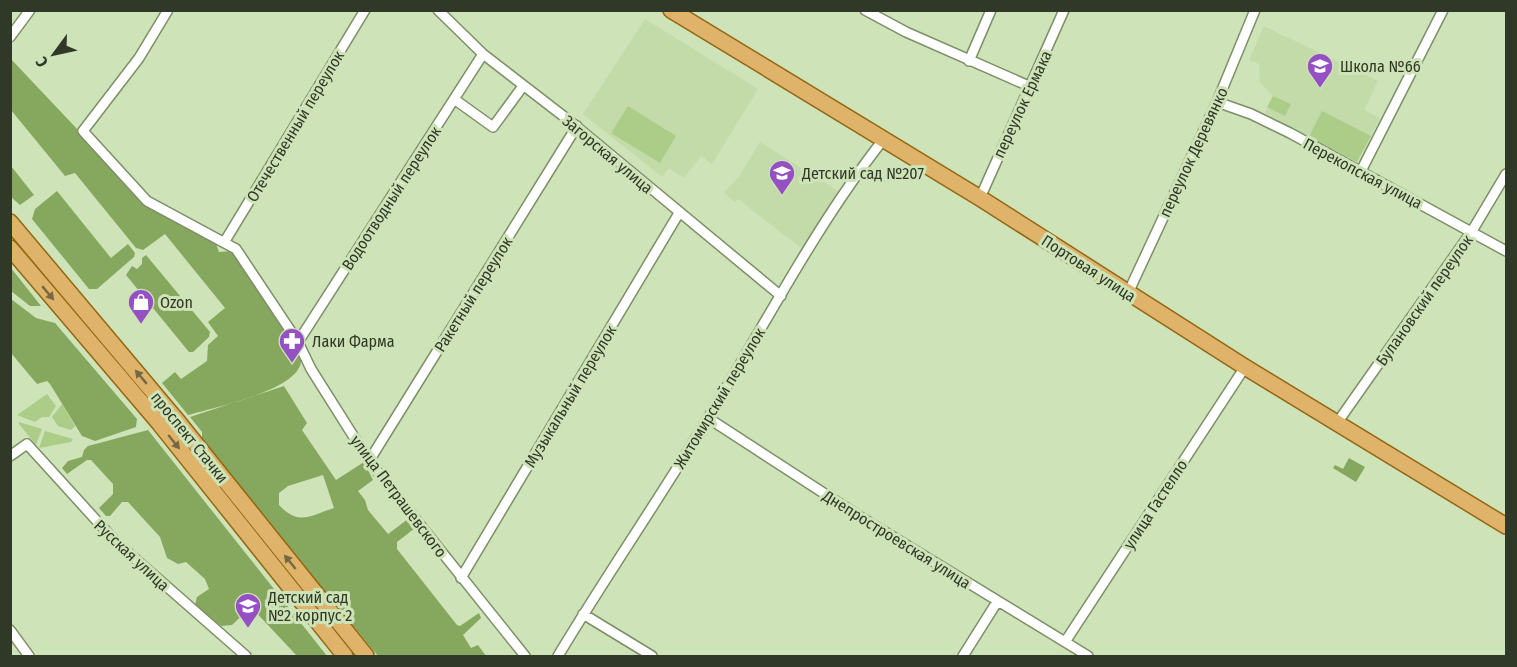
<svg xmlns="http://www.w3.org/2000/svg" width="1517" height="667" viewBox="0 0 1517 667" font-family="'Fira Sans Condensed',sans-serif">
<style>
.built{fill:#c2dba9}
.green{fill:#accd87}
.forest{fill:#86a85e;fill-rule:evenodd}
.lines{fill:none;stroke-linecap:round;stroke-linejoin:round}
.street-casing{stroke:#7c8f67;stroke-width:12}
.primary-casing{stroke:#946712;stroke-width:18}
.street{stroke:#fff;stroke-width:9}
.primary{stroke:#dfb36a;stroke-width:15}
.oneway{fill:#766942}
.labels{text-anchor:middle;stroke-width:6;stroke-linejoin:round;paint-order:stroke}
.poi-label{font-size:16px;fill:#303827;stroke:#cee3b8;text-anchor:start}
.street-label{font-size:16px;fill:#303827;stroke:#cee3b8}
</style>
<rect width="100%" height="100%" fill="#cee3b8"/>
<path class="built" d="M645,19L758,89L712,164L701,156L684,178L669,168L662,177L583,114Z
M1264,26L1378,81L1364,110L1380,118L1357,162L1265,113L1273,96L1260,82L1259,64L1249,60Z
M760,142L839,192L801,248L738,199L735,202L724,193L740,175Z"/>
<path class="green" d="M1273,96L1291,104L1285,116L1267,107Z
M628,106L676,136L660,163L611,133Z
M1322,111L1371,136L1357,162L1309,137Z
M47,394L56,406L49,417H42L35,422L17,415Z
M62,404L75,426L71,430L58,426L52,417Z
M19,422L42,429L36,445L19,424Z
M45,431L73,439L71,442L39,448Z"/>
<path class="forest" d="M10,58L146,202L190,226L216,244L219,252L232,251L296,345L292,350L293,355L300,354C313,388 211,408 188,415L162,383L175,372L181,379L207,361L208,345L218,336L208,322L225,308L165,234L143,250L136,248L75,173L65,176L11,110Z
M11,166L34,195L20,205L11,197Z
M57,191L111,258L128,244L135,253L134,257L97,289H89L32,219L35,209Z
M146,255L210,332L209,337L193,352H189L126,275L132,266L137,269L142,264V258Z
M10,268H11L41,306H30L11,291Z
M11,299L36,318L55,323L137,419L136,427L95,441L82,436L50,384L47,381L37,384L11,353Z
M284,386L307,423L302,430L336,480L364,462L373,480L358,491L365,500L368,510L388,534L408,519L415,528L397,542V549L457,625L460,626L479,613L481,618L463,635L471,648L478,645L486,656H378L202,441V432L190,417ZM323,475L334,508C309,516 299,526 279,505V493L288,486Z
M148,430L327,656H297L251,607L232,625L221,626L195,605L197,597L209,589L205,579L186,562L178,564L167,558L160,537L128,502H122L110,516H106L99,508L113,494V484L91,460H87L67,474L62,468L68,461L82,457L84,450L88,446Z
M1349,458L1365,467L1356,482L1333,468L1335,465L1343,469Z"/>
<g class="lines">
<g class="street-casing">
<path id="street" d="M168,10L139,58L83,131L147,201L236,249L298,342L311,369L369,461L525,656
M438,10L483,54L571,122L781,296
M865,10L906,32L1031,87
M10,37L30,10
M969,61L991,10
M454,99L493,127L523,86
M1217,102L1251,114L1290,133L1506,251
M1361,171L1443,10
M980,198L1064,10
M225,241L365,10
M1128,293L1217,102L1255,10
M298,342L483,54
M708,418L859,516L1088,656
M1337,423L1472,231L1506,174
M10,456L27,444L116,542L246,656
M369,461L577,126
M461,578L679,213
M583,614L652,656
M10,630L29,656
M1065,642L1245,367
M558,656C606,576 660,498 708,418C765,325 816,225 883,140
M963,656L997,602"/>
</g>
<g class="primary-casing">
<path id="primary" d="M671,10L980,198L1245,367L1506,526
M10,222L175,418L366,656
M10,248L159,423L345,656"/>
</g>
<use href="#street" class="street"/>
<use href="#primary" class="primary"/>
</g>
<defs><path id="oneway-solid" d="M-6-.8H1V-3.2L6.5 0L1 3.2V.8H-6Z" transform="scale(1.5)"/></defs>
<g class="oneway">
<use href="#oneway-solid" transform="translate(48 293) rotate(50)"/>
<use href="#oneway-solid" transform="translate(141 377) rotate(-130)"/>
<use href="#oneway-solid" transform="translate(174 442) rotate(51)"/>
<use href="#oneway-solid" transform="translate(290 562) rotate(-129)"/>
</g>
<defs>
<g id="school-pin" transform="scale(1.35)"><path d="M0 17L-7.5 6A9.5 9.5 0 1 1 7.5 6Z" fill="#9550c4" stroke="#cee3b8"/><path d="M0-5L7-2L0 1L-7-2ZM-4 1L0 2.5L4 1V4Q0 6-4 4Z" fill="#fff"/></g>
<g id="shop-pin" transform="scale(1.35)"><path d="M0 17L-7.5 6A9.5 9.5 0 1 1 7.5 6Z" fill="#9550c4" stroke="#cee3b8"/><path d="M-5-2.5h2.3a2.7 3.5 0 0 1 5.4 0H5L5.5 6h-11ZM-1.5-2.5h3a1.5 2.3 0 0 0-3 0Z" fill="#fff"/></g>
<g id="pharmacy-pin" transform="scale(1.35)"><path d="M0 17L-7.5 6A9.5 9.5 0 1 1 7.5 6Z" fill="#9550c4" stroke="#cee3b8"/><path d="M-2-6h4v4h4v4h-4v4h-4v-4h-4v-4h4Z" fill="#fff"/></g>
</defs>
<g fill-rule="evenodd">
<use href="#school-pin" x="1320" y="66"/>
<use href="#school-pin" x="782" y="173"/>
<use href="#shop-pin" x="141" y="302"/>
<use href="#pharmacy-pin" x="292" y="341"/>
<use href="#school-pin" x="248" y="606"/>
</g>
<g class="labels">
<g class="poi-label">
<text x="1340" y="72">Школа №66</text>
<text x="802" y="179">Детский сад №207</text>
<text x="160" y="308">Ozon</text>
<text x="312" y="347">Лаки Фарма</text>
<text x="268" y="603">Детский сад<tspan x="268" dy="18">№2 корпус 2</tspan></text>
</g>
<g class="street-label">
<text transform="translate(1022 104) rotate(-65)" y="6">переулок Ермака</text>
<text transform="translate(295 126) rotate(-59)" y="6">Отечественный переулок</text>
<text transform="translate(1193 152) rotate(-65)" y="6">переулок Деревянко</text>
<text transform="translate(608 154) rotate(40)" y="6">Загорская улица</text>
<text transform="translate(1363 173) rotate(28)" y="6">Перекопская улица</text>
<text transform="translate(391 198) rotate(-57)" y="6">Водоотводный переулок</text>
<text transform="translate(1089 268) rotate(33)" y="6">Портовая улица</text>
<text transform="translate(473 294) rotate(-58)" y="6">Ракетный переулок</text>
<text transform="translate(1424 300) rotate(-55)" y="6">Булановский переулок</text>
<text transform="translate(570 396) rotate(-59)" y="6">Музыкальный переулок</text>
<text transform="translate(719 398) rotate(-59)" y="6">Житомирский переулок</text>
<text transform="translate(190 437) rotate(51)" y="6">проспект Стачки</text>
<text transform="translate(399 496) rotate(53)" y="6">улица Петрашевского</text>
<text transform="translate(1155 504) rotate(-57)" y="6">улица Гастелло</text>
<text transform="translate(897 539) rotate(32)" y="6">Днепростроевская улица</text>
<text transform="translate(132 555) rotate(43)" y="6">Русская улица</text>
</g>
</g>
<rect width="1517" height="667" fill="none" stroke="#303827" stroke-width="24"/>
<g transform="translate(54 54) rotate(237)" stroke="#cee3b8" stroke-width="4.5" paint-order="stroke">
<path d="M0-4.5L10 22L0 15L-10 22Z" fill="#303827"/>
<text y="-9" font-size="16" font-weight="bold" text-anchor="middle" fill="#303827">С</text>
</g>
</svg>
